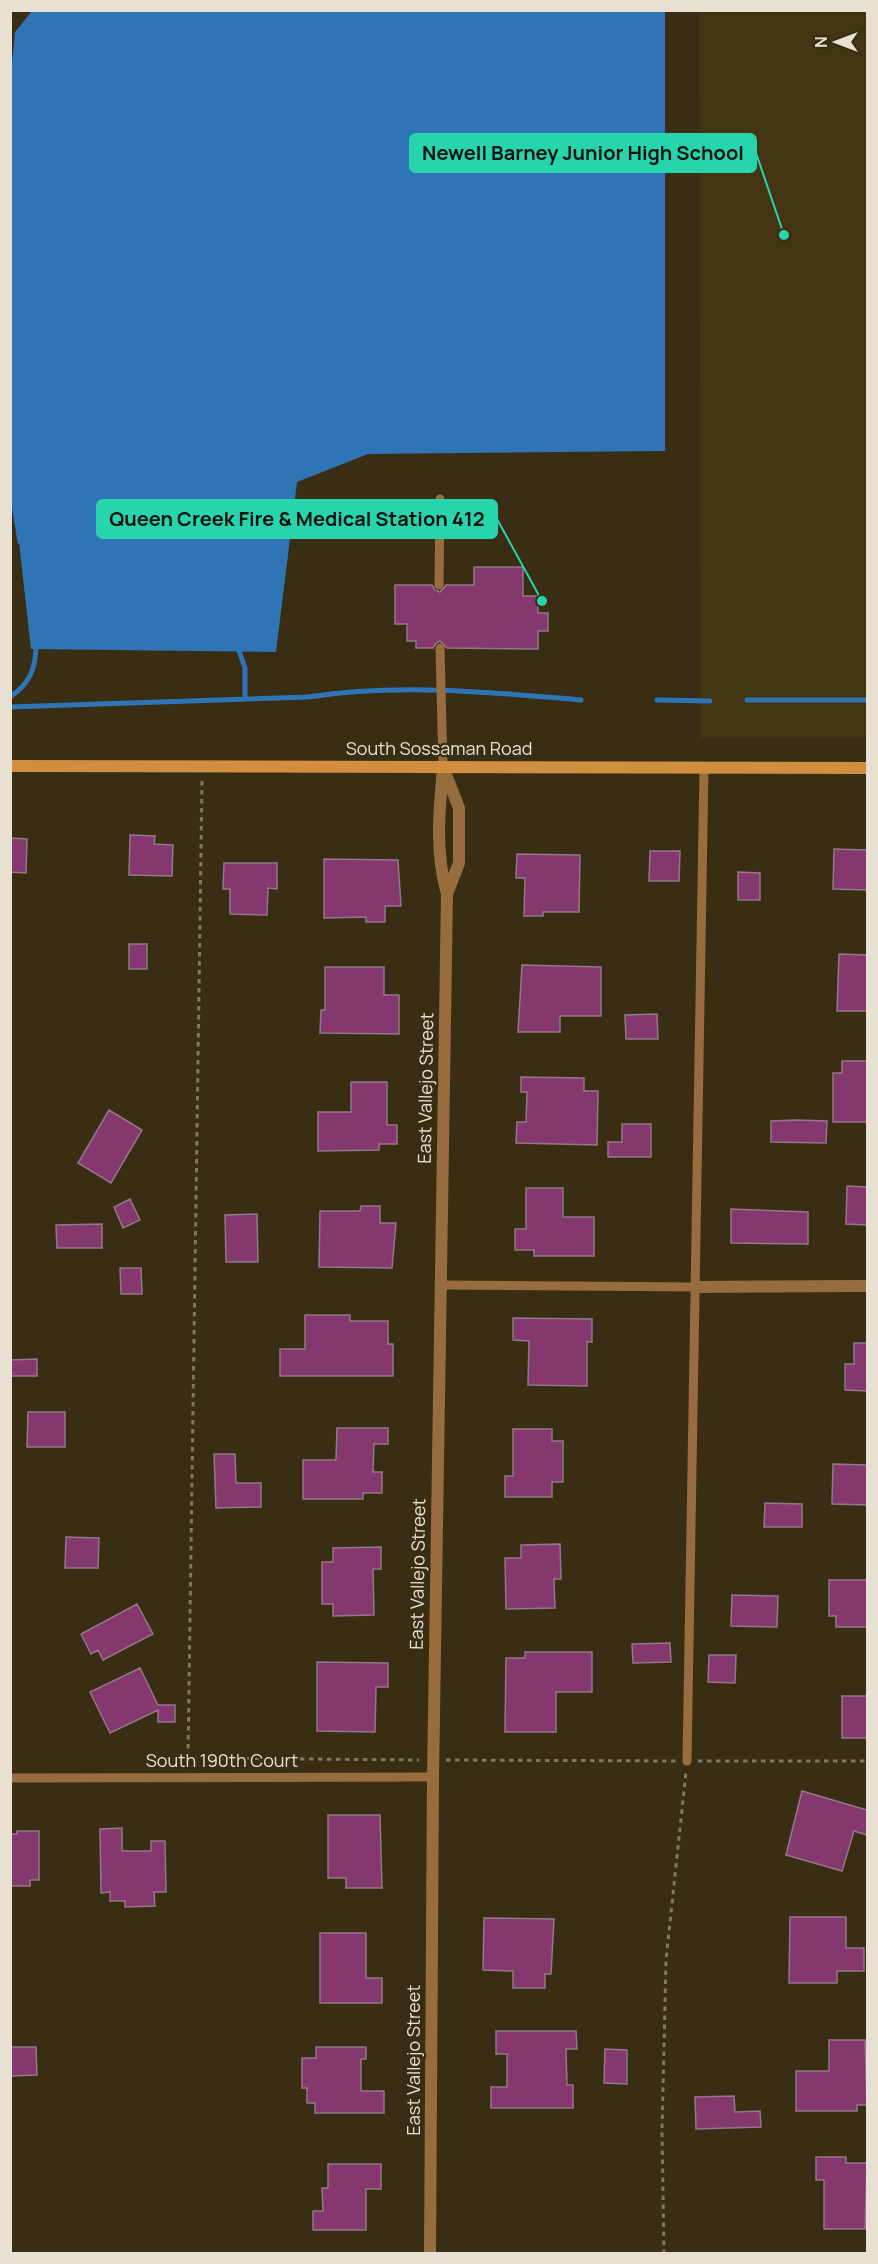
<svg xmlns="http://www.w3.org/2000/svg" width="878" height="2264" viewBox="0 0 878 2264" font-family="Manrope,sans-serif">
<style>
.built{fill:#433512}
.water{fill:#2f74b5}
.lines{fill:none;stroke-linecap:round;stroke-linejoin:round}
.stream{stroke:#2f74b5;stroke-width:5}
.building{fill:#84386d;stroke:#947789;stroke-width:1.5}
.path{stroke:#817862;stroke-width:3;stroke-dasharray:4.5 4.5;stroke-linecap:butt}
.service{stroke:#976d3f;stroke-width:9}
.minor{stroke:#976d3f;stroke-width:12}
.secondary{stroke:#d18e3f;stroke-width:12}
.labels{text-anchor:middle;stroke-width:4.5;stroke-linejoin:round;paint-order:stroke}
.street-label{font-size:18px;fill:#e8e1d1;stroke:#392e13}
.leader{fill:none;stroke:#27d5ad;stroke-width:2}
.callout-dot{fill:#27d5ad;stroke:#392e13;stroke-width:2}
.callout{fill:#27d5ad;stroke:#27d5ad;stroke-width:2}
.callout-label{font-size:20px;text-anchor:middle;font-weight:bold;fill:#111}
</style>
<rect width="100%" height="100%" fill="#392e13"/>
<path class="built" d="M699,11H867V738H701Z"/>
<path class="water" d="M32,11H665V451L368,454L297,482L276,652L31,649L10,462V84L15,32Z"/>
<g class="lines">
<path class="stream" d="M10,479L20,542
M237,645L245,668V699
M10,697C31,683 36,667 36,643
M657,700L710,701
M747,700H868
M10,707L308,697C397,683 491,692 581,700"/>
</g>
<path class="building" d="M474,567H523V596H538V613H548V631H538V649L447,648L440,641L436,643L433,648H416V641H407V624H395V585H432L435,590L440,592L446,585H474Z
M130,835L155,836L154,844L173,845L172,876L129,875Z
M10,838L27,839L26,873L10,872Z
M834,849L867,850V890L833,889Z
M650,851H680L679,881H649Z
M517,854L580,855L579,912H543V916H524L525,878H516Z
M324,859L398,860L401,906H385V922H366V917L324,918Z
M224,863H277V889L268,888L267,915L230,914V889H223Z
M738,872L760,873V900H738Z
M129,944H147V969H129Z
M839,954L867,955V1011H837Z
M522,965L601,967V1016H560V1032H518Z
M325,967H384V995H399V1034L320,1033L321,1010H325Z
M657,1014L658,1039H626L625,1015Z
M842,1061H867V1122H833V1073H842Z
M521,1077L584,1078V1091H598L597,1145L516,1143L517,1122H526L527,1092H521Z
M351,1082H387V1125H397V1144H379V1150L318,1151V1112H351Z
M109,1110L142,1130L111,1183L78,1163Z
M796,1120L827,1121L826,1143L771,1142V1121Z
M622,1124H651V1157H608V1142H622Z
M847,1186L867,1187V1225L846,1224Z
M526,1188H563V1217H594V1256H534V1250H515V1229H526Z
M130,1199L140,1220L123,1228L114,1207Z
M361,1206H380V1223H396L392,1268L319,1267L320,1211H360Z
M731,1209L808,1212V1244L731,1243Z
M257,1214L258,1262H226L225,1215Z
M102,1224V1248H57L56,1225Z
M120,1268H141L142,1294H121Z
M305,1315H350V1321H388V1344H393V1376H280V1349H305Z
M513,1318L592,1319V1342H587V1386L528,1385L529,1341L513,1340Z
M854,1343H867V1391L845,1390V1364H854Z
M37,1359V1376H10V1360Z
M28,1412H65V1447H27Z
M337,1428H388V1444H374L373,1472H382V1493H363V1499H303V1460H336Z
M513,1429H552V1441H563V1482H552V1497H505V1476H513Z
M214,1454H235L236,1483H261V1507L216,1508Z
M833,1464L867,1465V1505L832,1504Z
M765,1503L802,1504V1527H764Z
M66,1537L99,1538L98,1568H65Z
M560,1544L561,1579H554L555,1608L506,1609L505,1558H521V1545Z
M381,1547V1569H373L374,1615L333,1616V1604H322V1562H333V1548Z
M829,1580H867V1627H836V1616H829Z
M732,1595L778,1596L777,1627L731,1626Z
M137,1604L153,1634L103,1660L98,1650L91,1654L81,1634Z
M670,1643L671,1662L633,1663L632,1644Z
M525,1652H592V1692H556V1732H505L506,1658H525Z
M709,1655H736L735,1683L708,1682Z
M317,1662L388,1663V1687H376L375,1732L317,1731Z
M140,1668L158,1705H175V1722H158V1710L110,1733L90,1692Z
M842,1696H867V1738H842Z
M802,1791L867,1810V1835L854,1831L842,1871L786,1855Z
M328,1815H380L382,1888H346V1878H328Z
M122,1828V1851H151V1841H165L166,1892H154L155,1906L125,1907V1901H110V1892L101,1893L100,1829Z
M17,1831H39V1880H30V1886H10V1834H17Z
M790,1917H846V1948H864V1971H837V1983H789Z
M484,1918L554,1919L551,1974H545V1988H513V1971L483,1970Z
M320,1933H366V1978H382V2003H320Z
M496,2031H576L577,2049H566L567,2085H573V2108H491V2087H507V2054H496Z
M829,2040H865L867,2105H857V2111H796V2071H829Z
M10,2047H36L37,2075L10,2076Z
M316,2047H366V2059H361V2091H384V2113H315V2103H307V2088H302V2058H316Z
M605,2049L627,2050V2084L604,2083Z
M734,2096L735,2112L760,2111L761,2127L696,2129L695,2097Z
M816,2157H846V2163H867L865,2229H824V2180H816Z
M328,2164H381V2189H366V2230H313V2211H323L322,2188H328Z"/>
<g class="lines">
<path class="path" d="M202,781L188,1758L419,1760
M446,1760L677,1761
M698,1761H868
M664,2254L662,2132L666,1960L686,1772"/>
<path class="service" d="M439,585L440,499
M440,648L443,768
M441,1285L695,1287
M687,1761L704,768
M10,1778L433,1777"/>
<path class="minor" d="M445,772L459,808V863L447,894
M695,1287L868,1286
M430,2254L433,1777L447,894C435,852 439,812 443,768"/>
<path class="secondary" d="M10,766L868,768"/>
</g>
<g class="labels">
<g class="street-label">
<text x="439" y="755">South Sossaman Road</text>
<text transform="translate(426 1088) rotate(-89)" y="6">East Vallejo Street</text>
<text transform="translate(418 1574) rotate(-89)" y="6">East Vallejo Street</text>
<text x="222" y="1767">South 190th Court</text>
<text transform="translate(414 2060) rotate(-90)" y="6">East Vallejo Street</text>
</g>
</g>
<path class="leader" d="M784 235L756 153M542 601L497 519"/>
<g class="callout-dot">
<circle cx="784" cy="235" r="6"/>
<circle cx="542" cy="601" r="6"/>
</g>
<g class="callout">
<rect x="410" y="134" width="346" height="38" rx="6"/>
<rect x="97" y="500" width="400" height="38" rx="6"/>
</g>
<g class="callout-label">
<text x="583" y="160">Newell Barney Junior High School</text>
<text x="297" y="526">Queen Creek Fire &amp; Medical Station 412</text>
</g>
<rect width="878" height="2264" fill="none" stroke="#e8e1d1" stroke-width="24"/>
<g transform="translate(836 42) rotate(270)" stroke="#392e13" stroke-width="4.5" paint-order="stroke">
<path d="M0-4.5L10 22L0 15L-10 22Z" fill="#e8e1d1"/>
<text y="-9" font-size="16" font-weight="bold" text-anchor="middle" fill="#e8e1d1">N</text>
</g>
</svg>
